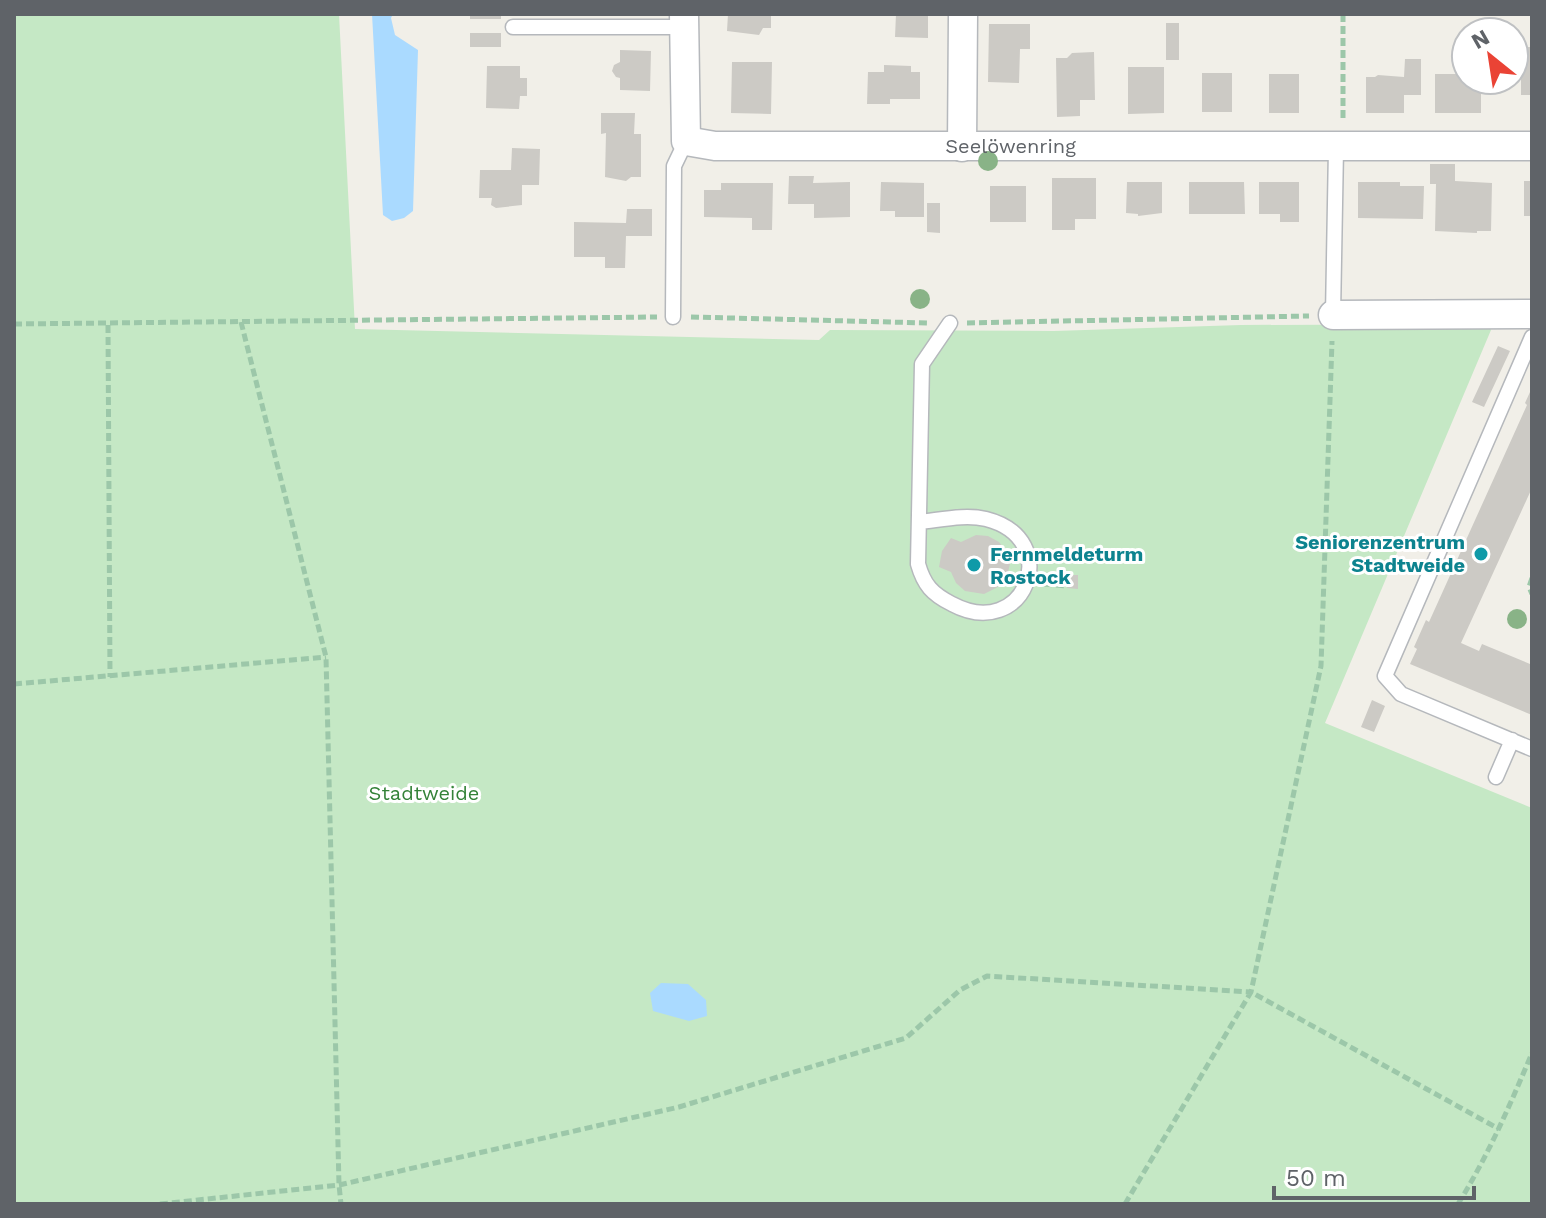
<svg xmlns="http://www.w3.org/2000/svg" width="1546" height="1218" viewBox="0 0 1546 1218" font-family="'Work Sans',sans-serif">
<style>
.green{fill:#c5e8c5}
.water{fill:#aadaff}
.building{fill:#cccac5}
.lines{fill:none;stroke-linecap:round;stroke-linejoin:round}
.lane-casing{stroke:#b5b8bc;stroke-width:17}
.street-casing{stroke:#b5b8bc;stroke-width:31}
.path{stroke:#9cc7a9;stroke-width:5;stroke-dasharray:8 4;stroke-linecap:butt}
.lane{stroke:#fff;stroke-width:14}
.street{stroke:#fff;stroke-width:28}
.tree{fill:#89b387}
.culture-dot{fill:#0f9aa8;stroke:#fff;stroke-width:3}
.labels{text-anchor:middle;stroke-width:6;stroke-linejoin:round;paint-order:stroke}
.street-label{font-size:20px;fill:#5f6368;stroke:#fff}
.culture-label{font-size:20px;font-weight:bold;fill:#0d838f;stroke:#fff;text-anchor:end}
.park-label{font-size:20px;fill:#348238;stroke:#fff}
</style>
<rect width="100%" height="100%" fill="#f1efe8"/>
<path class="green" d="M14,14H339L355,329L819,340L830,330L1054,331L1241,325L1488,324L1491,330L1325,723L1532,808V1204H14Z"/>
<path class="water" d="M372,14H393L391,18L395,35L418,50L413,211L404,218L392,221L383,215Z
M661,983L688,984L706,1000L707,1016L689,1021L653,1011L650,993Z"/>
<path class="building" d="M470,14H501V19H470Z
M728,14H771V28H763L759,35L727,31Z
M896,14H928V38L895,37Z
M1166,23H1179V60H1166Z
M989,24H1030V49H1020L1019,83L988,82Z
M470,33H501V47H470Z
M1514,47H1532V95H1521V77H1514Z
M620,50L651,51L650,91L620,90V78L616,77L612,71L614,65L620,62Z
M1094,52L1095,100H1080V116L1057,117L1056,58H1067L1072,53Z
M1405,59H1421V95H1404V113H1366V77H1375L1378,75L1404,77Z
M732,62H772L771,114L731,113Z
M884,65L911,66V72H920V99H890V104H867L868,72H884Z
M487,66H520V78H527V96H520L519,109L486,108Z
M1128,67H1164V113L1128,114Z
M1460,72H1466V80H1481V113H1435V74H1457Z
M1202,73H1232V112H1202Z
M1269,74H1299V113H1269Z
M601,113H635L634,134H641V177H631L626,181L605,177L606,133L601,134Z
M512,148L540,149L539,185H522V205L496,208L491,205L492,198H479L480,170H511Z
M1430,164H1455V181L1492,183L1491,231H1477V233L1435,231L1436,184H1430Z
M789,176H814L813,183L850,182V217L814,218V204H788Z
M1052,178H1096V219H1075V230H1052Z
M1524,181H1532V216H1524Z
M881,182L924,183V217H895V211H880Z
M1127,182H1162V213L1138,216V214L1126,213Z
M1189,182H1244L1245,214H1189Z
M1259,182H1299V222H1280V214H1259Z
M1358,182H1400V186H1424L1423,219L1358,218Z
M721,183H773L772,230H752V218L704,217V190H721Z
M990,186H1026V222H990Z
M927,203H940V233L927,232Z
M627,209H652V236H626L625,268H605V257H574V222L626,223Z
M1498,346L1510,351L1484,407L1472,402Z
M1530,392L1532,393V488L1461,643L1479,651L1482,644L1530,664L1532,658V715L1410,664L1417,649L1414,647L1426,620L1429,622L1527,405L1525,403Z
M976,535L988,536L999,542L1007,552L1010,564L1007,576L1000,586L984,594L965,591L956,583L951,572L939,567L942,551L951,538L961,542Z
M1068,575H1078V589L1067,588Z
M1372,700L1385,706L1374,732L1361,727Z"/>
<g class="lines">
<g class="lane-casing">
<path id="lane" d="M513,27H684
M1333,315L1336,148
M673,317L674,166L686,141
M1532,337L1385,676L1401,694L1532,749
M919,522C940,520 965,514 986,519C1065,539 1025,643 952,604C932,594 924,585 918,564L922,364L950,323
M1496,777L1512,740"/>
</g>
<g class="street-casing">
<g id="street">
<path id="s1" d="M684,14L686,141L715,146H1532"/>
<path d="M962,147L963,14"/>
<path d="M1333,315L1532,314"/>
</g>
</g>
<path class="path" d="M1343,14V121
M691,317L929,323
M241,322L326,657L339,1185L341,1204
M967,323L1309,316
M14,324L657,317
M108,325L110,677
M1532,578L1529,587L1532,594
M1044,584L1067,586
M14,684L326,657
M160,1204L339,1185L679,1107L906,1038L960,990L987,976L1251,992L1321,666L1332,341
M1125,1204L1251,992L1499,1129
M1458,1204C1488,1156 1510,1105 1532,1053"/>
<use href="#lane" class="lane"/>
<use href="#street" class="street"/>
</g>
<g class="tree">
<circle cx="988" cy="161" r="10"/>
<circle cx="920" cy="299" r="10"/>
<circle cx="1517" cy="619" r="10"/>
</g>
<g class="culture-dot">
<circle cx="1481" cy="554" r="8"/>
<circle cx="974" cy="565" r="8"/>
</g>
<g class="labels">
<g class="street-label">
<text dy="7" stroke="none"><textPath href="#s1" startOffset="452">Seelöwenring</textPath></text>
</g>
<g class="culture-label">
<text x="1465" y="549">Seniorenzentrum<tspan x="1465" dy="23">Stadtweide</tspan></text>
<text x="990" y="561" text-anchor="start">Fernmeldeturm<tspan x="990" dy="23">Rostock</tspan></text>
</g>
<g class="park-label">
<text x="424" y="800">Stadtweide</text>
</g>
</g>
<rect width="1546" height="1218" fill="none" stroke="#5f6368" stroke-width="32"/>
<g transform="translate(1490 56) rotate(330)"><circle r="38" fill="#ffffff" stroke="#bfc1c3" stroke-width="2"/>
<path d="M0-6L14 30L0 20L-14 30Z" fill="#ea4335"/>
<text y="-12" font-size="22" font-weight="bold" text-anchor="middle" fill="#5f6368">N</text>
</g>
<path d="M1274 1186v12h200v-12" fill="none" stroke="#5f6368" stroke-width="4"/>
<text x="1286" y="1186" font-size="24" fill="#5f6368" stroke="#ffffff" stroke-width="6" paint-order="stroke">50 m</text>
</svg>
